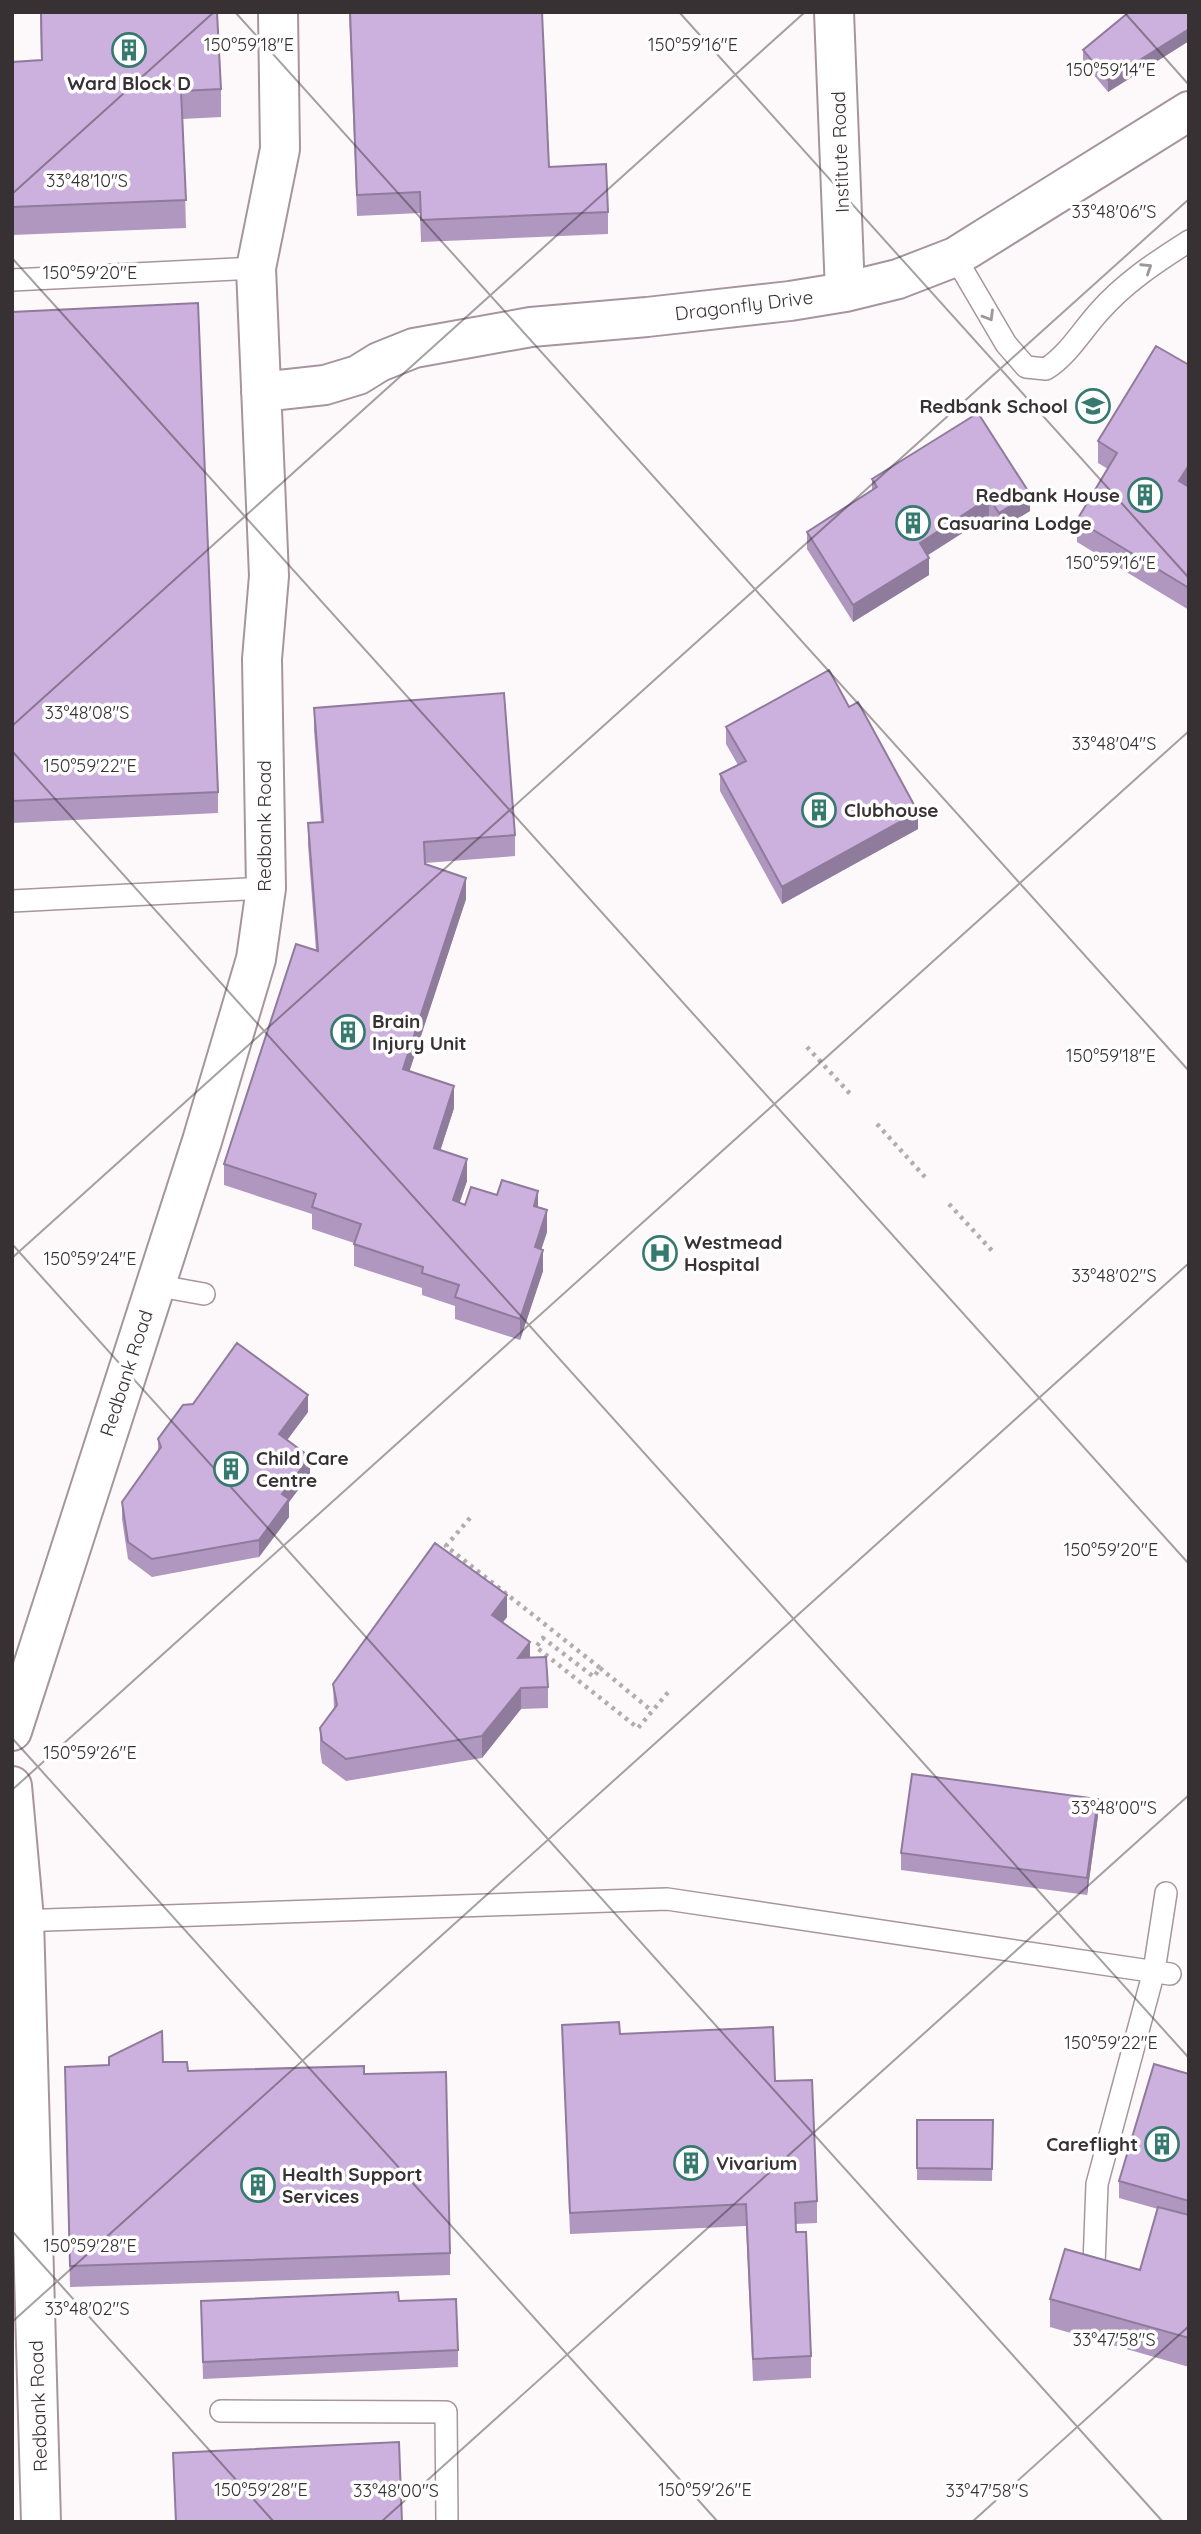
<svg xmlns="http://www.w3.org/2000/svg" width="1201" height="2534" viewBox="0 0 1201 2534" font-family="Quicksand,sans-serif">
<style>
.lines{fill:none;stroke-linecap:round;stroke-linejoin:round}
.lane-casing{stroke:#a6959e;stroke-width:24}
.street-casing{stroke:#a6959e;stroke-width:42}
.path{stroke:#b1acae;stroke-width:4.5;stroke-dasharray:3.5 5;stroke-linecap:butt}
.lane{stroke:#fff;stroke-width:21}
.street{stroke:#fff;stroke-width:38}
.wall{fill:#af97bf}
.shaded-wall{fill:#8f7b9b}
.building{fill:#ccb0de;stroke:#8f7b9b;stroke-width:2}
.oneway{stroke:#9c989a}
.ticks{fill:none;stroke:#383134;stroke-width:2;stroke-opacity:0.45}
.labels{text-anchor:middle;stroke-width:7;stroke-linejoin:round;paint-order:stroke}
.poi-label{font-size:19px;font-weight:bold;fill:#383134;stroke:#fff;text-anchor:start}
.street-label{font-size:19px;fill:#383134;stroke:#fff}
.ticks-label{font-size:18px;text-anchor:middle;fill:#383134;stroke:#fff;stroke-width:7;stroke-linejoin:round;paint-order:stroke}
</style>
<rect width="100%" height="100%" fill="#fdf9fb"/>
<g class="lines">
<g class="lane-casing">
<path id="lane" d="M955,257L1006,344L1026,367L1046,369C1068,355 1081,332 1098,313C1124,283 1156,262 1189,241
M12,280L256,268
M12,901L266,888
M154,1285L204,1294
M16,1921L667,1899L1170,1974
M1094,2265L1097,2184L1154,1971L1166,1893
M221,2411L446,2412L447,2522"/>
</g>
<g class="street-casing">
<path id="street" d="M834,12L845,292
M261,392L325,385L358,375L379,362L414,348L531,327L647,317L790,301L845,292L898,279L955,257L1189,111
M12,1731L202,1141L256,959L266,888L262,659L269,576L256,268L280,149L278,12
M12,1786L24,1919L41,2522"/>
</g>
<path class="path" d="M807,1047L853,1097
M877,1124L925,1177
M949,1204L995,1254
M470,1518L446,1546L600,1668L594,1677L543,1638L536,1647L638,1728L670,1690
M600,1668L652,1711"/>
<use href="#lane" class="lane"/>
<use href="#street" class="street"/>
</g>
<path class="wall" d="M40,12H217L221,89V117L183,119L186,228L12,235V62L41,60Z
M349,12H542L549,167L608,212V234L421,242L420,213L357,216Z
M1189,12V41L1108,92L1083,62V50Z
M12,312L218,792V813L12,823Z
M1189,365V610L1077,542V520L1108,469L1098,463V441Z
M978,413L1030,511L999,530L989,516L928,555L929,575L853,622L807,549V532L872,491V479Z
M314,708L515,835V856L425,863V864L466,899L409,1071L454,1108L440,1151L467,1181L459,1203L465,1205L538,1207L547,1232L541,1249L543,1271L520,1340L455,1319V1306L422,1295V1288L354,1266V1243L312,1229V1214L224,1185V1164L316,951L308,845V823H321L314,730Z
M726,727L918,829L782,904L720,791V774L738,765L726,744Z
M308,1412L287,1440L310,1474L289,1502V1517L259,1557L152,1577L128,1559L122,1519V1502L158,1451V1439Z
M507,1617L503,1622L530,1657L548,1687V1708L521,1709L482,1758L346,1781L322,1763L320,1750V1728L334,1709L333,1684Z
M1098,1816L1087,1895L901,1870V1853Z
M562,2025L620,2034L775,2081L817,2201V2223L795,2224L811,2356V2378L753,2381L746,2226L570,2234Z
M163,2062L188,2071L364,2074L450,2253V2275L70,2287L65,2067Z
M1189,2074V2367L1050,2327V2299L1140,2270L1158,2209L1119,2198V2181Z
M917,2120H993L992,2181L917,2180Z
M201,2301H399L458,2350V2367L203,2379Z"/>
<path class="shaded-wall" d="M1189,29V41L1108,92V80Z
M1189,465V487L1179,481Z
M1030,494V511L999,530V513Z
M989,498V516L920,560V543Z
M929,558V575L853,622V605Z
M918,812V829L782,904V887Z
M466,878V899L403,1091V1069Z
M454,1086V1108L434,1170V1148Z
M467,1159V1181L453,1222V1200Z
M538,1191V1213L534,1206Z
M547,1210V1232L535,1269V1247Z
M543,1250V1271L520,1340V1319Z
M308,1395V1412L279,1451V1434Z
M310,1457V1474L289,1502V1517L259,1557V1540L282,1494Z
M507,1595V1617L492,1636V1615Z
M530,1642V1663L518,1658Z
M521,1688V1709L482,1758V1736Z
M1098,1799V1816L1087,1895V1878Z"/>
<path class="building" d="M41,12H217L221,89L181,91L186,200L12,207V62L42,60Z
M350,12H542L549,167L606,164L608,212L421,220L420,192L357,195Z
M1129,12H1189V29L1108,80L1083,50Z
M198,303L218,792L12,801V312Z
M1156,346L1189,365V465L1179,481L1189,487V588L1077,520L1117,453L1098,441Z
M978,413L1030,494L999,513L989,498L920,543L929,558L853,605L807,532L877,487L872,479Z
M829,670L849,707L858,702L918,812L782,887L720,774L746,761L726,727Z
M504,693L515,835L424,842L425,864L466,878L403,1069L454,1086L434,1148L467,1159L453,1200L465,1205L471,1187L497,1195L502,1180L538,1191L534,1206L547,1210L535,1247L543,1250L520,1319L455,1297L459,1285L422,1273L423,1267L354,1244L361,1224L312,1207L316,1194L224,1164L296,944L318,951L308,823L323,822L314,708Z
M237,1343L308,1395L279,1434L310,1457L282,1494L289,1499L259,1540L152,1559L128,1542L122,1502L161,1447L158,1439L183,1405L193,1404Z
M435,1543L507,1595L492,1615L530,1642L518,1658L546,1657L548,1687L521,1688L482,1736L346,1759L322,1741L320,1728L337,1705L333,1684Z
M912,1774L1098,1799L1087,1878L901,1853Z
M619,2022L620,2034L773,2027L775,2081L812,2080L817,2201L795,2203L796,2232H806L811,2356L753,2359L746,2204L570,2213L562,2025Z
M162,2031L163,2062H187L188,2071L364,2066V2074L446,2072L450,2253L70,2266L65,2067L109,2065V2057Z
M1154,2064L1189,2074V2201L1119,2181Z
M917,2120H993L992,2169L917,2168Z
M1158,2207L1189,2215V2338L1050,2299L1065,2249L1140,2270Z
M398,2292L399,2301L456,2299L458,2350L203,2362L201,2301Z
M399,2442L402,2522H176L173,2453Z"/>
<defs><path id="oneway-chevron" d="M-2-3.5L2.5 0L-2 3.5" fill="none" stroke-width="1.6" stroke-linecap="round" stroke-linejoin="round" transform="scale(1.75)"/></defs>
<g class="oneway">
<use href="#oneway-chevron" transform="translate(1147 268) rotate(-33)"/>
<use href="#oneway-chevron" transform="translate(989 316) rotate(59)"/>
</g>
<path class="ticks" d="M235,12L1189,1071M679,12L1189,578M1124,12L1189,85M12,194L214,12M12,258L1189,1564M12,726L805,12M12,751L1189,2058M12,1244L1163,2522M12,1258L1189,199M12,1738L718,2522M12,1790L1189,731M12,2231L274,2522M12,2322L1189,1263M381,2522L1189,1795M972,2522L1189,2326"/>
<defs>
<g id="building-ring" transform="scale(1.75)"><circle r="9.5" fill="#fff" stroke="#367a6f" stroke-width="1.5"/><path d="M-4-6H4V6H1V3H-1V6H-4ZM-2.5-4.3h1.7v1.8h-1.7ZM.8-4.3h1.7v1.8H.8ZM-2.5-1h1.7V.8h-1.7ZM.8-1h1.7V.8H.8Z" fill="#367a6f"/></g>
<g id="school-ring" transform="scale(1.75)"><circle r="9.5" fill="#fff" stroke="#367a6f" stroke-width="1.5"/><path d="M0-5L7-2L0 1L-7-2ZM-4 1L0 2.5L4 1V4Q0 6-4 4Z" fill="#367a6f"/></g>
<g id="hospital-ring" transform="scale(1.75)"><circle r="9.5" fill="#fff" stroke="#367a6f" stroke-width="1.5"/><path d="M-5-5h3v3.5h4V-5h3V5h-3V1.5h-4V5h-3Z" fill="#367a6f"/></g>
</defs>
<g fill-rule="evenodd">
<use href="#building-ring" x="129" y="50"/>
<use href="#school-ring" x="1093" y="406"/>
<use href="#building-ring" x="1145" y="495"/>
<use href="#building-ring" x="913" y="523"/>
<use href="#building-ring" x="819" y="810"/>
<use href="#building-ring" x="348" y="1032"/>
<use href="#hospital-ring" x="660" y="1253"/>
<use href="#building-ring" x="231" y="1469"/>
<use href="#building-ring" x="1162" y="2144"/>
<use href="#building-ring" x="691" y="2163"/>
<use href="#building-ring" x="258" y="2185"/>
</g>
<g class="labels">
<g class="poi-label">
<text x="129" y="90" text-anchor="middle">Ward Block D</text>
<text x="1068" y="413" text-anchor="end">Redbank School</text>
<text x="1120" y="502" text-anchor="end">Redbank House</text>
<text x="937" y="530">Casuarina Lodge</text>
<text x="844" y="817">Clubhouse</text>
<text x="372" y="1028">Brain<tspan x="372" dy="22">Injury Unit</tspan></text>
<text x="684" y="1249">Westmead<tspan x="684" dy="22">Hospital</tspan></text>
<text x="256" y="1465">Child Care<tspan x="256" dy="22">Centre</tspan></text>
<text x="1138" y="2151" text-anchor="end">Careflight</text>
<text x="716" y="2170">Vivarium</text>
<text x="282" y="2181">Health Support<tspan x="282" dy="22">Services</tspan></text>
</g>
<g class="street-label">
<text transform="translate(840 152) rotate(-92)" y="7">Institute Road</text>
<text transform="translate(744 305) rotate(-7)" y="7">Dragonfly Drive</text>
<text transform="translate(264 826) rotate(-90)" y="7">Redbank Road</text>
<text transform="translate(126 1373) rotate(-72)" y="7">Redbank Road</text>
<text transform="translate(38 2406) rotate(-92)" y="7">Redbank Road</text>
</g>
</g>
<g class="ticks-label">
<text x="249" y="51">150°59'18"E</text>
<text x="693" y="51">150°59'16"E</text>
<text x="1111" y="76">150°59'14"E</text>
<text x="87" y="187">33°48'10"S</text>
<text x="1114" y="218">33°48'06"S</text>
<text x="90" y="279">150°59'20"E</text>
<text x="1111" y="569">150°59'16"E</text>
<text x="87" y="719">33°48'08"S</text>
<text x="1114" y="750">33°48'04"S</text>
<text x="90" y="772">150°59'22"E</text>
<text x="1111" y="1062">150°59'18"E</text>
<text x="90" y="1265">150°59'24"E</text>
<text x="1114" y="1282">33°48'02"S</text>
<text x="1111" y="1556">150°59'20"E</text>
<text x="90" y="1759">150°59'26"E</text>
<text x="1114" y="1814">33°48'00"S</text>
<text x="1111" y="2049">150°59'22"E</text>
<text x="90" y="2252">150°59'28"E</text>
<text x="87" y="2315">33°48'02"S</text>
<text x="1114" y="2346">33°47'58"S</text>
<text x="261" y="2496">150°59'28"E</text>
<text x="705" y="2496">150°59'26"E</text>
<text x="396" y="2497">33°48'00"S</text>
<text x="987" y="2497">33°47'58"S</text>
</g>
<rect width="1201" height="2534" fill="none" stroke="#383134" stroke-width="28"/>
</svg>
